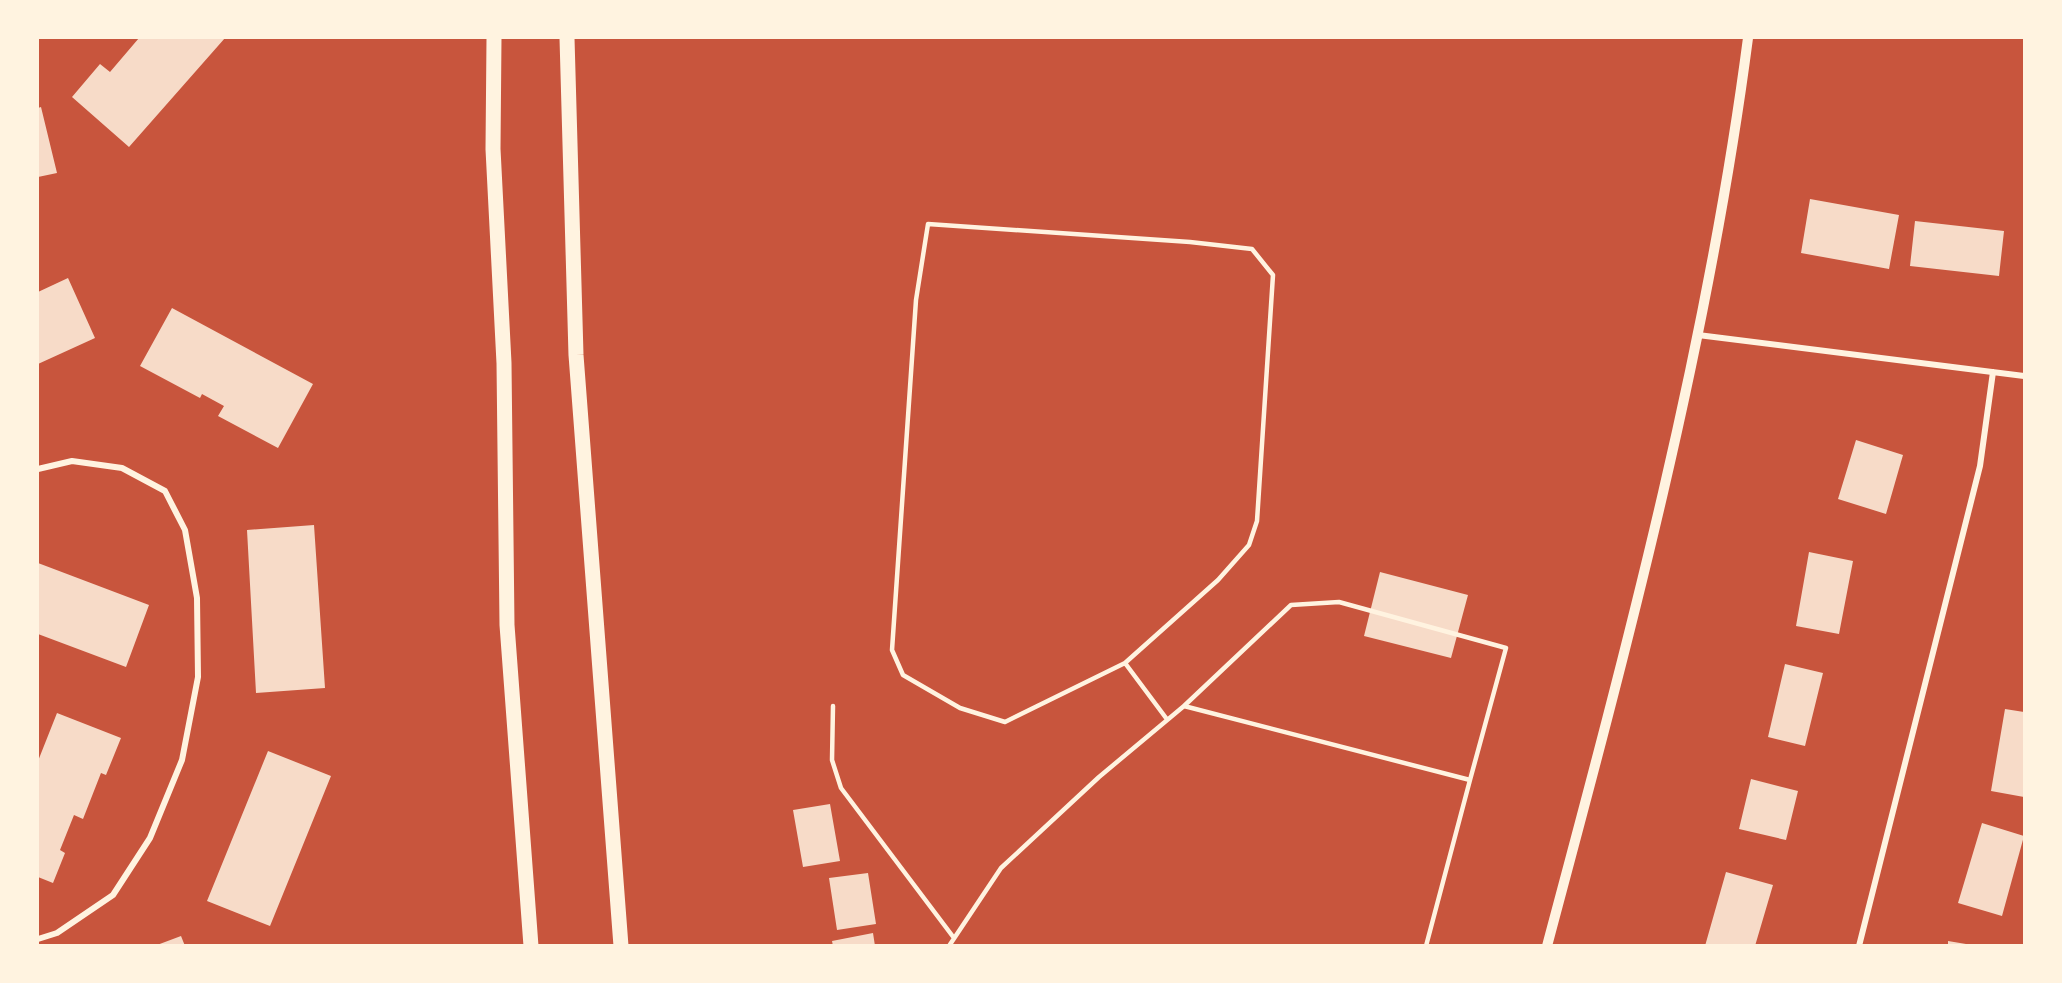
<svg xmlns="http://www.w3.org/2000/svg" width="2062" height="983" viewBox="0 0 2062 983" font-family="'Source Sans 3',sans-serif">
<style>
.building{fill:#f7dbc8}
.lines{fill:none;stroke-linecap:round;stroke-linejoin:round}
.service{stroke:#fff3e0;stroke-width:4.5}
.minor{stroke:#fff3e0;stroke-width:6}
.tertiary{stroke:#fff3e0;stroke-width:10}
.primary{stroke:#fff3e0;stroke-width:15}
</style>
<rect width="100%" height="100%" fill="#c8553d"/>
<path class="building" d="M139,38H225L129,147L72,97L100,64L110,72Z
M41,107L57,173L38,177V108Z
M1810,199L1899,215L1889,269L1801,253Z
M1915,221L2004,231L1999,276L1910,266Z
M68,278L95,338L38,364V292Z
M172,308L313,384L278,448L218,416L224,406L202,394L200,398L140,366Z
M1856,440L1903,455L1886,514L1838,499Z
M314,525L325,688L256,693L247,530Z
M1809,552L1853,561L1839,634L1796,626Z
M38,563L149,605L126,667L38,634Z
M1380,572L1468,595L1451,658L1364,636Z
M1785,664L1823,673L1805,746L1768,737Z
M2005,709L2024,712V797L1991,791Z
M57,713L121,738L106,775L101,773L83,819L74,815L60,850L65,853L53,883L38,877V761Z
M268,751L331,776L270,926L207,901Z
M1751,779L1798,791L1786,840L1739,829Z
M830,804L840,861L803,867L793,810Z
M1982,823L2024,836L2002,916L1958,903Z
M1726,872L1773,885L1755,946H1705Z
M868,873L876,924L837,930L829,878Z
M873,933L875,946H833L832,941Z
M181,936L185,946H157V945Z
M1948,941L1966,944V946H1948Z"/>
<g class="lines">
<path class="service" d="M928,224L1190,242L1252,249L1273,275L1257,521L1249,545L1218,580L1125,663L1005,722L960,708L903,675L892,650L916,300Z
M1125,663L1166,718
M833,706L832,760L841,788L954,938
M1184,706L1291,605L1339,602L1506,648L1470,780
M949,946L1001,868L1099,777L1184,706L1470,780L1426,946"/>
<path class="minor" d="M1698,335L2024,376
M38,469L72,461L122,468L165,491L185,530L197,598L198,677L182,760L150,838L113,895L57,933L38,939
M1859,946L1980,466L1993,372"/>
<path class="tertiary" d="M1547,946C1627,647 1708,345 1748,38"/>
<path class="primary" d="M494,38L493,149L504,363L507,625L531,946
M567,38L576,355L621,946"/>
</g>
<rect width="2062" height="983" fill="none" stroke="#fff3e0" stroke-width="78"/>
</svg>
